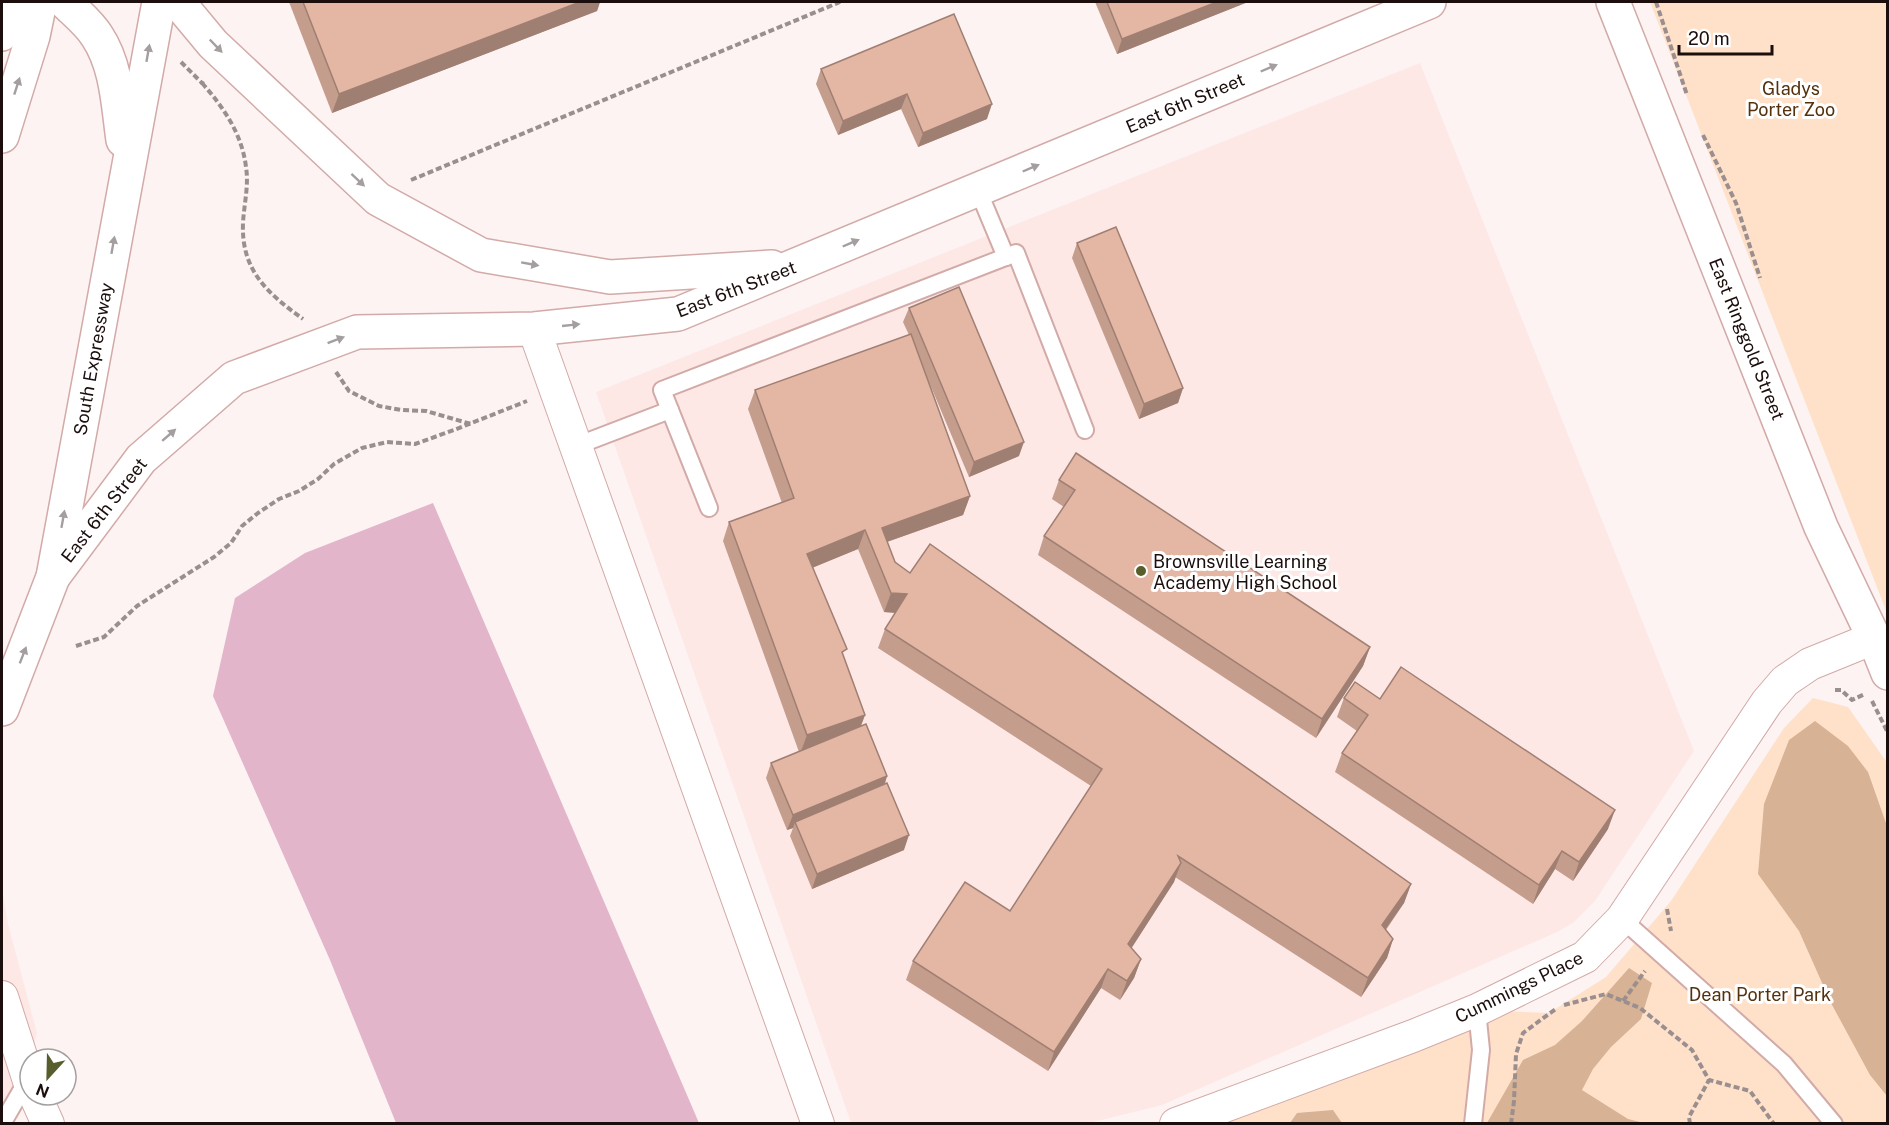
<svg xmlns="http://www.w3.org/2000/svg" width="1889" height="1125" viewBox="0 0 1889 1125" font-family="'Public Sans',sans-serif">
<rect width="100%" height="100%" fill="#fcf3f2"/>
<g fill="#fde8e6">
<path d="M1420,63L1694,751L1595,901L1573,923L1557,932L1162,1105L1089,1123H851L596,392Z"/>
<path d="M2,888L8,924L37,1033L14,1123H2Z"/>
</g>
<g fill="#ffe1ca">
<path d="M1650,2H1887V613Z"/>
<path d="M1813,698L1848,707L1888,764L1887,1123L1176,1124L1477,1010L1549,1013L1606,977L1671,901L1784,728Z"/>
</g>
<g fill="#d7b294">
<path d="M1815,721L1848,746L1868,772L1887,826V1096L1870,1075L1831,1003L1799,931L1758,874L1764,804L1789,740Z"/>
<path d="M1629,968L1652,983L1641,1019L1611,1047L1593,1069L1582,1090L1628,1119L1644,1123H1487L1523,1060L1555,1045L1582,1021Z"/>
<path d="M1333,1110L1342,1123H1290L1297,1113Z"/>
</g>
<path fill="#e2b5cb" d="M433,503L699,1123H396L330,960L213,696L235,598L305,553Z"/>
<g fill="none" stroke-linecap="round" stroke-linejoin="round">
<defs>
<g id="lane">
<path d="M978,190L1006,257"/>
<path d="M576,446L670,410"/>
<path d="M709,508L662,390L1016,253L1085,430"/>
<path d="M1622,919L1784,1064L1834,1124"/>
<path d="M2,1124L28,1079"/>
<path d="M1473,1124L1481,1050L1477,1010"/>
</g>
<g id="street">
<path d="M534,329L818,1124"/>
<path d="M2,997L30,1084"/>
<path d="M35,1095L48,1124"/>
<path d="M1176,1124L1413,1036L1477,1010L1585,957L1622,919L1767,702L1785,681L1810,664L1874,638"/>
</g>
<g id="secondary">
<path d="M65,2C75,12 89,23 97,36C117,66 118,105 123,140"/>
<path d="M178,2L213,44L378,199L481,255L610,277L772,267"/>
<path d="M1613,2L1821,527L1874,638L1888,673"/>
<path d="M53,577L141,459L234,378L357,332L534,329L678,314L1429,2"/>
<path d="M2,709L53,577L159,2"/>
</g>
<g id="highway">
<path d="M2,34L7,2"/>
<path d="M2,136L33,36L40,2"/>
</g>
</defs>
<use href="#lane" stroke="#d2aaa7" stroke-width="20"/>
<use href="#street" stroke="#d2aaa7" stroke-width="34"/>
<use href="#secondary" stroke="#d2aaa7" stroke-width="36"/>
<use href="#highway" stroke="#d2aaa7" stroke-width="36"/>
<g stroke="#9a8f8e" stroke-width="4" stroke-dasharray="6 3" stroke-linecap="butt">
<path d="M1656,2L1687,95"/>
<path d="M181,62L202,83L203,81"/>
<path d="M202,83C224,108 242,134 246,167C249,186 244,204 243,223C241,270 267,293 303,319"/>
<path d="M1703,135L1736,203L1760,278"/>
<path d="M411,180L840,2"/>
<path d="M336,372L349,391L379,406L401,410L426,411L471,424"/>
<path d="M76,646L104,637L137,606L214,557L231,543L242,526L258,513L279,499L299,491L318,479L334,464L362,448L387,442L415,444L454,430L527,401"/>
<path d="M1835,690H1841L1852,700L1865,694"/>
<path d="M1872,701L1888,733"/>
<path d="M1667,909L1671,931"/>
<path d="M1623,1001L1645,971"/>
<path d="M1564,1005L1606,994L1640,1008L1692,1050L1709,1080L1750,1091L1774,1124"/>
<path d="M1511,1124L1514,1101L1516,1054L1523,1033L1557,1008"/>
<path d="M1690,1124L1689,1117L1709,1080"/>
</g>
<use href="#lane" stroke="#fff" stroke-width="16"/>
<use href="#street" stroke="#fff" stroke-width="32"/>
<use href="#secondary" stroke="#fff" stroke-width="33"/>
<use href="#highway" stroke="#fff" stroke-width="33"/>
</g>
<g fill="#c49d8d">
<path d="M289,2H600L597,11L332,113Z"/>
<path d="M1095,2H1248L1117,54Z"/>
<path d="M821,69L987,119L918,147L901,109L838,135L816,84Z"/>
<path d="M1077,243L1183,388L1178,403L1139,419L1072,258Z"/>
<path d="M909,308L1019,456L969,477L929,382L970,496L963,515L887,542L895,562L910,573L1411,884L1404,903L1386,930L1393,939L1387,958L1361,997L1175,877L1174,882L1131,948L1141,959L1134,978L1120,1000L1101,988L1048,1071L906,980L913,961L1010,911L1091,786L878,648L885,629L895,613L884,612L858,549L813,567L844,657L865,715L860,727L887,776L885,784L904,850L812,889L790,836L793,828L787,830L766,778L771,763L799,752L723,541L729,522L782,503L748,409L755,390L909,335L903,322Z"/>
<path d="M1059,480L1370,647L1363,666L1316,738L1038,555L1044,536L1064,507L1052,499Z"/>
<path d="M1344,698L1380,699L1608,829L1573,881L1555,869L1533,904L1335,772L1342,753L1357,731L1337,717Z"/>
</g>
<g fill="#a07f73">
<path d="M580,2H600L597,11L332,113L339,94Z"/>
<path d="M1217,2H1248L1117,54L1122,39Z"/>
<path d="M907,94L901,109L838,135L843,121Z"/>
<path d="M992,104L987,119L918,147L923,133Z"/>
<path d="M1183,388L1178,403L1139,419L1144,404Z"/>
<path d="M1024,442L1019,456L969,477L974,462Z"/>
<path d="M970,496L963,515L875,546L882,528Z"/>
<path d="M865,530L858,549L800,573L807,554Z"/>
<path d="M891,593L907,594L900,613L884,612Z"/>
<path d="M1370,647L1363,666L1316,738L1322,719Z"/>
<path d="M865,715L858,734L800,754L807,735Z"/>
<path d="M887,776L882,791L795,822L793,828L787,830L793,815Z"/>
<path d="M1615,810L1608,829L1573,881L1579,862Z"/>
<path d="M909,835L904,850L812,889L817,874Z"/>
<path d="M1562,851L1555,869L1533,904L1539,885Z"/>
<path d="M1181,863L1174,882L1122,963L1128,944Z"/>
<path d="M1411,884L1404,903L1375,944L1382,925Z"/>
<path d="M1393,939L1387,958L1361,997L1368,978Z"/>
<path d="M1141,959L1134,978L1120,1000L1127,981Z"/>
<path d="M1108,969L1101,988L1048,1071L1054,1052Z"/>
</g>
<g fill="#e4b6a4" stroke="#a07f73" stroke-width="1.5">
<path d="M303,2H580L339,94Z"/>
<path d="M1107,2H1217L1122,39Z"/>
<path d="M954,14L992,104L923,133L907,94L843,121L821,69Z"/>
<path d="M1116,227L1183,388L1144,404L1077,243Z"/>
<path d="M959,287L1024,442L974,462L909,308Z"/>
<path d="M911,334L970,496L882,528L895,562L910,573L930,544L1411,884L1382,925L1393,939L1368,978L1178,856L1181,863L1128,944L1141,959L1127,981L1108,969L1054,1052L913,961L965,882L1010,911L1102,769L885,629L907,594L891,593L865,530L807,554L847,649L842,652L865,715L807,735L729,522L794,498L755,390Z"/>
<path d="M1076,453L1370,647L1322,719L1044,536L1075,490L1059,480Z"/>
<path d="M1401,667L1615,810L1579,862L1562,851L1539,885L1342,753L1368,715L1344,698L1355,682L1380,699Z"/>
<path d="M866,724L887,776L793,815L771,763Z"/>
<path d="M887,783L909,835L817,874L795,822Z"/>
</g>
<defs><path id="oneway-solid" d="M-6-.8H1V-3.2L6.5 0L1 3.2V.8H-6Z" transform="scale(1.5)"/></defs>
<g fill="#a49f9e">
<use href="#oneway-solid" transform="translate(216 46) rotate(46)"/>
<use href="#oneway-solid" transform="translate(148 53) rotate(-80)"/>
<use href="#oneway-solid" transform="translate(1269 68) rotate(-23)"/>
<use href="#oneway-solid" transform="translate(17 86) rotate(-72)"/>
<use href="#oneway-solid" transform="translate(1031 168) rotate(-23)"/>
<use href="#oneway-solid" transform="translate(358 180) rotate(43)"/>
<use href="#oneway-solid" transform="translate(851 243) rotate(-23)"/>
<use href="#oneway-solid" transform="translate(113 245) rotate(-80)"/>
<use href="#oneway-solid" transform="translate(530 264) rotate(10)"/>
<use href="#oneway-solid" transform="translate(571 325) rotate(-6)"/>
<use href="#oneway-solid" transform="translate(336 340) rotate(-21)"/>
<use href="#oneway-solid" transform="translate(169 435) rotate(-41)"/>
<use href="#oneway-solid" transform="translate(63 519) rotate(-80)"/>
<use href="#oneway-solid" transform="translate(23 655) rotate(-69)"/>
</g>
<circle fill="#575d2c" stroke="#fff" stroke-width="2" cx="1141" cy="571" r="6"/>
<g text-anchor="middle" dominant-baseline="central" stroke-width="6" stroke-linejoin="round" paint-order="stroke">
<g font-size="18" fill="#55310d" stroke="#fff">
<text x="1791" y="88">Gladys<tspan x="1791" dy="21">Porter Zoo</tspan></text>
<text x="1760" y="994">Dean Porter Park</text>
</g>
<g font-size="18" fill="#1b0e0d" stroke="#fff">
<text transform="translate(1185 103) rotate(-23)">East 6th Street</text>
<text transform="translate(736 289) rotate(-21)">East 6th Street</text>
<text transform="translate(1747 339) rotate(68)">East Ringgold Street</text>
<text transform="translate(93 359) rotate(-80)">South Expressway</text>
<text transform="translate(104 510) rotate(-52)">East 6th Street</text>
<text transform="translate(1519 987) rotate(-26)">Cummings Place</text>
</g>
<g font-size="18" fill="#1b0e0d" stroke="#fff" text-anchor="start">
<text x="1153" y="561">Brownsville Learning<tspan x="1153" dy="21">Academy High School</tspan></text>
</g>
</g>
<rect width="1889" height="1125" fill="none" stroke="#1b0e0d" stroke-width="6"/>
<g transform="translate(48 1077) rotate(202)"><circle r="28" fill="#ffffff" stroke="#a49f9e" stroke-width="1.5"/>
<path d="M0-4.5L10 22L0 15L-10 22Z" fill="#575d2c"/>
<text y="-9" font-size="16" font-weight="bold" text-anchor="middle" fill="#1b0e0d">N</text>
</g>
<path d="M1679 45v9h93v-9" fill="none" stroke="#1b0e0d" stroke-width="3"/>
<text x="1688" y="45" font-size="18" fill="#1b0e0d" stroke="#ffffff" stroke-width="4.5" paint-order="stroke">20 m</text>
</svg>
